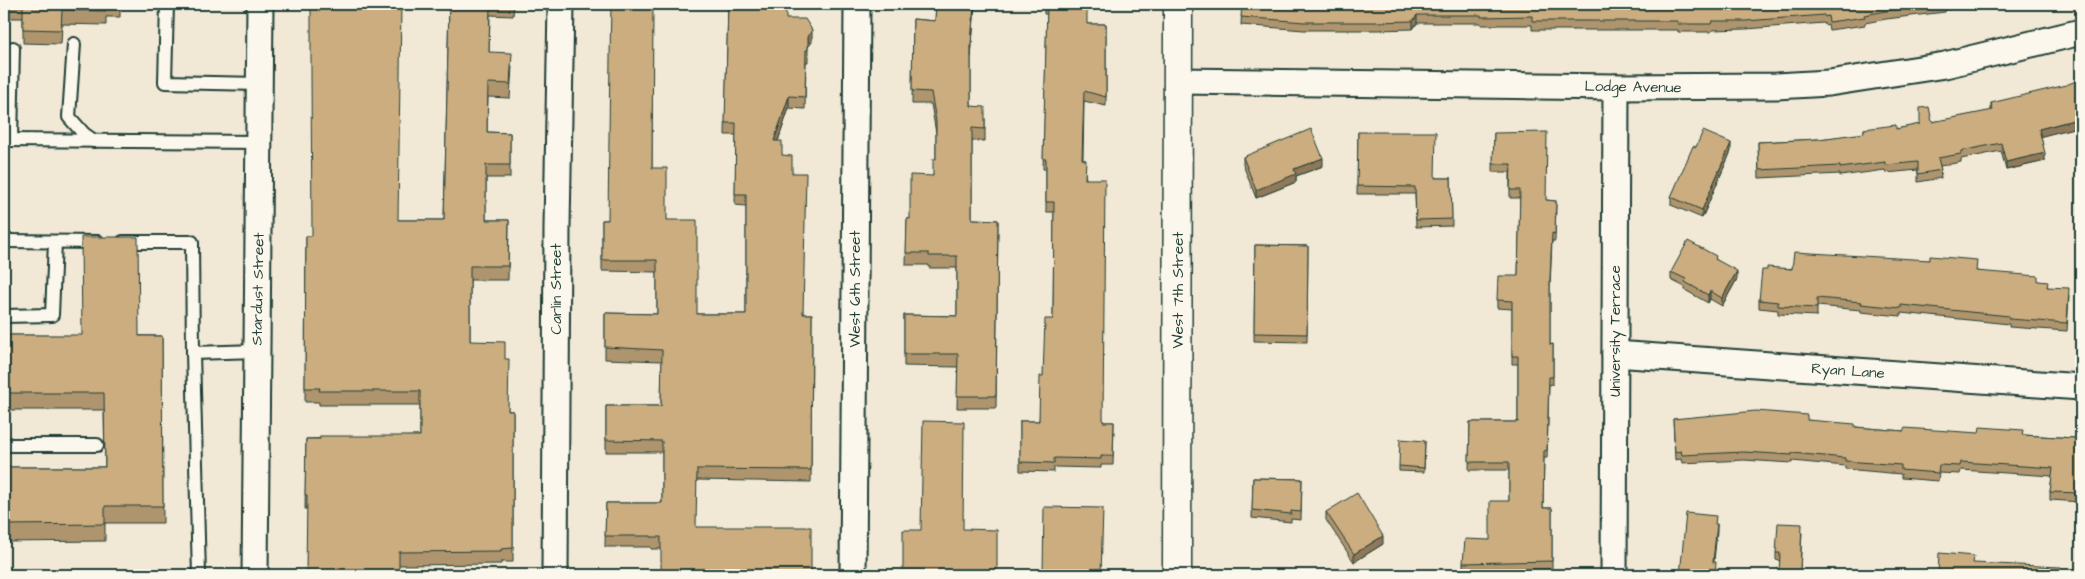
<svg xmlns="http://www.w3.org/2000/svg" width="2085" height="579" viewBox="0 0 2085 579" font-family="'Architects Daughter',sans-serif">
<rect width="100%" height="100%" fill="#f2e8d6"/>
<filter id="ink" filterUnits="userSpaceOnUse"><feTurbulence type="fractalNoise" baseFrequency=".02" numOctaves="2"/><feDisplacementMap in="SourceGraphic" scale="10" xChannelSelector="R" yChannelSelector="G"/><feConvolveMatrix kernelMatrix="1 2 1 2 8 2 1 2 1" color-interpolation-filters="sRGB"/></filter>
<g filter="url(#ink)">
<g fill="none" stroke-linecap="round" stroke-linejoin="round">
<defs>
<g id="service">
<path d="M167,4L165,82L260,84"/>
<path d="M74,44L69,117L84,134L94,141"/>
<path d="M4,140L259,142"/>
<path d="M11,140L13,48"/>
<path d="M4,241L98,242"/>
<path d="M123,242H192L193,353L257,351"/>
<path d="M4,316L52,315L55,242"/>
<path d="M193,353L199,575"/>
<path d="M4,445H97"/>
</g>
<g id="minor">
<path d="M1178,81L1616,87L1776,86L1829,83L1945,65L2081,32"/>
<path d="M1615,354L2081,387"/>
<path d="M255,575L260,4"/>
<path d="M555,575L557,227L561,4"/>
<path d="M853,575L857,4"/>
<path d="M1614,575L1616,87"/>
</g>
<path id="secondary" d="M1177,575L1178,4"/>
</defs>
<use href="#service" stroke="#1f3d34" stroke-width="16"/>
<use href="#minor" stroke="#1f3d34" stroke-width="29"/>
<use href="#secondary" stroke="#1f3d34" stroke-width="31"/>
<use href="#service" stroke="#fbf7ec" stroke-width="12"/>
<use href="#minor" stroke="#fbf7ec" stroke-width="25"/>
<use href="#secondary" stroke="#fbf7ec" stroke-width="28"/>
</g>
<g fill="#af956e" stroke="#1f3d34">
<path d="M4,4H120V17H106V25L62,24L61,44L23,43V18H4Z"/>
<path d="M449,4H514L513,16L490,15L489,52L512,66L510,98L488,97L487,132L510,133V178H486V220H509L508,280H470V341L505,359L508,411H513V562H501V564L399,565L307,509H305L306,439L420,436V405H319V402H305L306,236H312L398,220H444Z"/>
<path d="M728,4L786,19L812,42L808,47V62H806L805,109L789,108L778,141L782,155L792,173L803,314H812L811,482L697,480L661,549H651V547H605L606,503H662V452H606V406H661L662,361L605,359V313L657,314V272L602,271V220H608L652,46V168L667,220L697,314H746V206L735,205L736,135H725Z"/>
<path d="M936,4H975L971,57V106L985,119V141H972V219L998,220L996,408H957L958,367L904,366V315L957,316V268H929V265H906L907,219H910L933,176L936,159V133L931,104H912L913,19L935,21Z"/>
<path d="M1044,4L1087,24H1106V106L1084,101L1083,159L1086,179L1103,422H1114L1113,465H1101V468L1054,467V472L1020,471V421H1039L1043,376L1053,319L1054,212H1046V169H1043L1047,14H1044Z"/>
<path d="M1242,4H1970L1945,10V12L1886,19L1865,23V25L1829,30L1828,24L1825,25L1824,23L1746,29L1712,30L1711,32H1678V30H1532V25H1481V23H1417L1413,29L1377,30H1304L1241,25Z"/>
<path d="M1991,103L2081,126L2041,136L2045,161L2006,170L2001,151L1961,159V162L1940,166L1941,178L1918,182V170L1886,173L1885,170L1840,176V174L1759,178L1758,142L1819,139L1864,134V129H1896L1991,111Z"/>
<path d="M1358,132L1436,178H1451L1452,226L1416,227L1415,194H1357Z"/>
<path d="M1494,133L1546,200L1556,201L1555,241H1552L1550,287V345L1553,344V384L1549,385L1547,458H1544L1543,508H1552V569L1463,571V563L1490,540L1509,501V470H1469L1470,422H1518V364H1512V309L1497,308V300L1518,276L1520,198H1510V172H1493Z"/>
<path d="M1696,147L1731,151L1702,218L1671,205V197Z"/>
<path d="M1243,157L1323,166L1296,176V182L1256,198L1243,165Z"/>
<path d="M1255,245L1308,246L1307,342L1254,341Z"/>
<path d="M1716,259L1737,279L1722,306L1710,299L1708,303L1685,290V287L1671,280V272Z"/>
<path d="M1930,260L1977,271L2038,281L2048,287L2069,296L2067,331L2009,327V324L1901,313V316L1861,312V310L1817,306V316L1778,314V310L1759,308V300L1767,270Z"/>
<path d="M4,335L162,336L163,523H105V541L4,542V467H105L104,410H4Z"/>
<path d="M1673,419L1807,420L1855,427L1904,431L2023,435L2075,438L2081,436V502L2050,500V492L2052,476L1961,470L1960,474L1939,473L1938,481L1901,478V474L1845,469V466L1792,461V463L1744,460L1682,463L1681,459L1675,460Z"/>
<path d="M1425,441L1424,472L1399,471V466Z"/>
<path d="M1253,478L1302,479L1301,520L1291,519V522L1252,518Z"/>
<path d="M1326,512L1383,544L1354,562L1326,520Z"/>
<path d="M1802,532L1800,571L1780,561L1776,560V553Z"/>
</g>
<g fill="#8f795a" stroke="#1f3d34">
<path d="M974,4H975L971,57V45Z"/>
<path d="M1945,4H1970L1945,10Z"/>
<path d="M1417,15V23L1413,29V21Z"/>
<path d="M812,30V42L808,47V36Z"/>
<path d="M789,96V108L774,153V141Z"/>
<path d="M2081,118V126L2039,137V129Z"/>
<path d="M1731,143V151L1702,218V210Z"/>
<path d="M2045,153V161L2006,170V162Z"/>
<path d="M1323,158V166L1296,176V182L1256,198V190L1294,169Z"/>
<path d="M1737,271V279L1722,306V298Z"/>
<path d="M1710,291V299L1708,303V295Z"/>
<path d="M1717,524V532L1713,570V562Z"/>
<path d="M1383,536V544L1354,562V554Z"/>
</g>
<g fill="#ccad80" stroke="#1f3d34">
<path d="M4,4H106V11L62,10L61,30L23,29V4Z"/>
<path d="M311,4H401L398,220H444L449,4H490L489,52L512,53L510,84L488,83L487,132L510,133V165H486V220H509L508,266H470V341L505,342V359H509L508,411H513V548L501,549V551L399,552V575H306L307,495H305L306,439H320V436H420V391H319L320,388H305L306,236H312L311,72Z"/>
<path d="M611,4H653L652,168H667V220H697V314H746V194H735L736,123H725L728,4H786V19H805L812,30L808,36V50H806L805,97L789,96L774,141H782V155L792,156V173H806L803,314H812L811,470L697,469L696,527H811V575H661V537H651V536H605L606,503H662V441L606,440V406H661L662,350L605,347V313L657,314V260H602V220H608L610,57Z"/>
<path d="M936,4H974L971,45V106L985,107V129L972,128V219L998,220L996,396H957L958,354H904V315L957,316V256H929V253H906L907,219H910V175L933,176V159H936V121L931,92L912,91L913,19L935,21Z"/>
<path d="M1044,4H1087V24H1106V97L1084,91L1082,159L1086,160L1085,179H1105L1103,422H1114L1113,456H1101V459L1054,458V463L1020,462V421H1039L1040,376H1043L1045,319H1053L1054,202H1046V159H1043L1047,5Z"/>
<path d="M1242,4H1944L1886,11L1864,15L1865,17L1829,22L1828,16L1825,17L1824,15L1746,21H1712L1711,24H1678V21H1532V16L1481,17V15H1417L1413,21L1377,22H1304L1241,17Z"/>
<path d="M2081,79V118L2039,129L2045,153L2006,162L2001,143L1961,151V154L1938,158L1941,170L1918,174V162L1886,165L1885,162L1840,168V166L1759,170L1758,142L1819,139L1864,133V129L1896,125V129L1920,124V108L1929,107L1932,122L1993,110L1991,103L2066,85Z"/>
<path d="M1311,129L1323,158L1294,169L1296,174L1256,190L1243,157Z"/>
<path d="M1703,131L1731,143L1702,210L1671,197L1693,146L1696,147Z"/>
<path d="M1358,132H1436L1435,178H1451L1452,219L1416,220L1415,187L1357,186Z"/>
<path d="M1547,132L1546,200L1556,201L1555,234L1552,233L1550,279V345L1553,344V377H1549L1547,450L1544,451L1543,508H1552V561L1463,563L1465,539L1490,540V501H1509V462H1469L1470,422H1518V356H1512V301L1497,300L1498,276H1518L1520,190H1510L1511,164H1493L1494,133Z"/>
<path d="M81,237H138L139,336H162L163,506H105V524L4,525V467H105L104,393H4V335H82Z"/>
<path d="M1688,241L1716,256L1715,259L1737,271L1722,298L1710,291L1708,295L1685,282L1686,279L1671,272Z"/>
<path d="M1255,245L1308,246L1307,334L1254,333Z"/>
<path d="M1794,252L1930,260V256L1977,260L1976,271L2038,276V281L2048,282L2047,287L2069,288L2067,323L2009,319V316L1901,305V308L1861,304L1862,302L1817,298V308L1778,306V302L1759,300L1762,270H1767V267L1792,269Z"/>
<path d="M1756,411L1807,415V420L1855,424V427L1904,431V428L1979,433L1980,427L2023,430L2022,435L2075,438V436H2081V493L2050,492L2053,468L1961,462L1960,466L1939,465L1938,473L1901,470V465L1845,461V458L1792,453V455L1744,452L1682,455L1681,451L1675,452L1673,419Z"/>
<path d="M923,421L964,422L963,529L997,530V575H903V530H921Z"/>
<path d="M1400,439L1425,441L1424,468L1399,466Z"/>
<path d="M1253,478L1302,479L1301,512L1291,511V514L1252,510Z"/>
<path d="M1357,493L1383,536L1354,554L1326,512Z"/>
<path d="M1044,507L1103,508L1101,575H1043Z"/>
<path d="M1686,513L1716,516L1715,524H1717L1713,562H1716L1715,575H1680Z"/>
<path d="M1778,523L1802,524L1800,571H1805V575H1779L1780,553H1776Z"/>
<path d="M1939,553L1974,556L1973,563L2061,567L2060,575H1938Z"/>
<path d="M1388,573V575H1352V574Z"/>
</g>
</g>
<g text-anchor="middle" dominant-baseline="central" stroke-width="5" stroke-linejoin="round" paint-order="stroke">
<g font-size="15" fill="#1f3d34" stroke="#fbf7ec">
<text transform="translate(1633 87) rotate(1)">Lodge Avenue</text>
<text transform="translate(258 289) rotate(-89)">Stardust Street</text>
<text transform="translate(556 289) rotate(-90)">Carlin Street</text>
<text transform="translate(855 289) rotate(-90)">West 6th Street</text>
<text transform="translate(1178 290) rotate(-90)">West 7th Street</text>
<text transform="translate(1615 331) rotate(-90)">University Terrace</text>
<text transform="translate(1848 371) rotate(4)">Ryan Lane</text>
</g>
</g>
<rect width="2085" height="579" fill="none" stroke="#fbf7ec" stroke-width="20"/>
<rect x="10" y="10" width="2065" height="559" fill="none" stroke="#1f3d34" stroke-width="2" filter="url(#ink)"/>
</svg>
